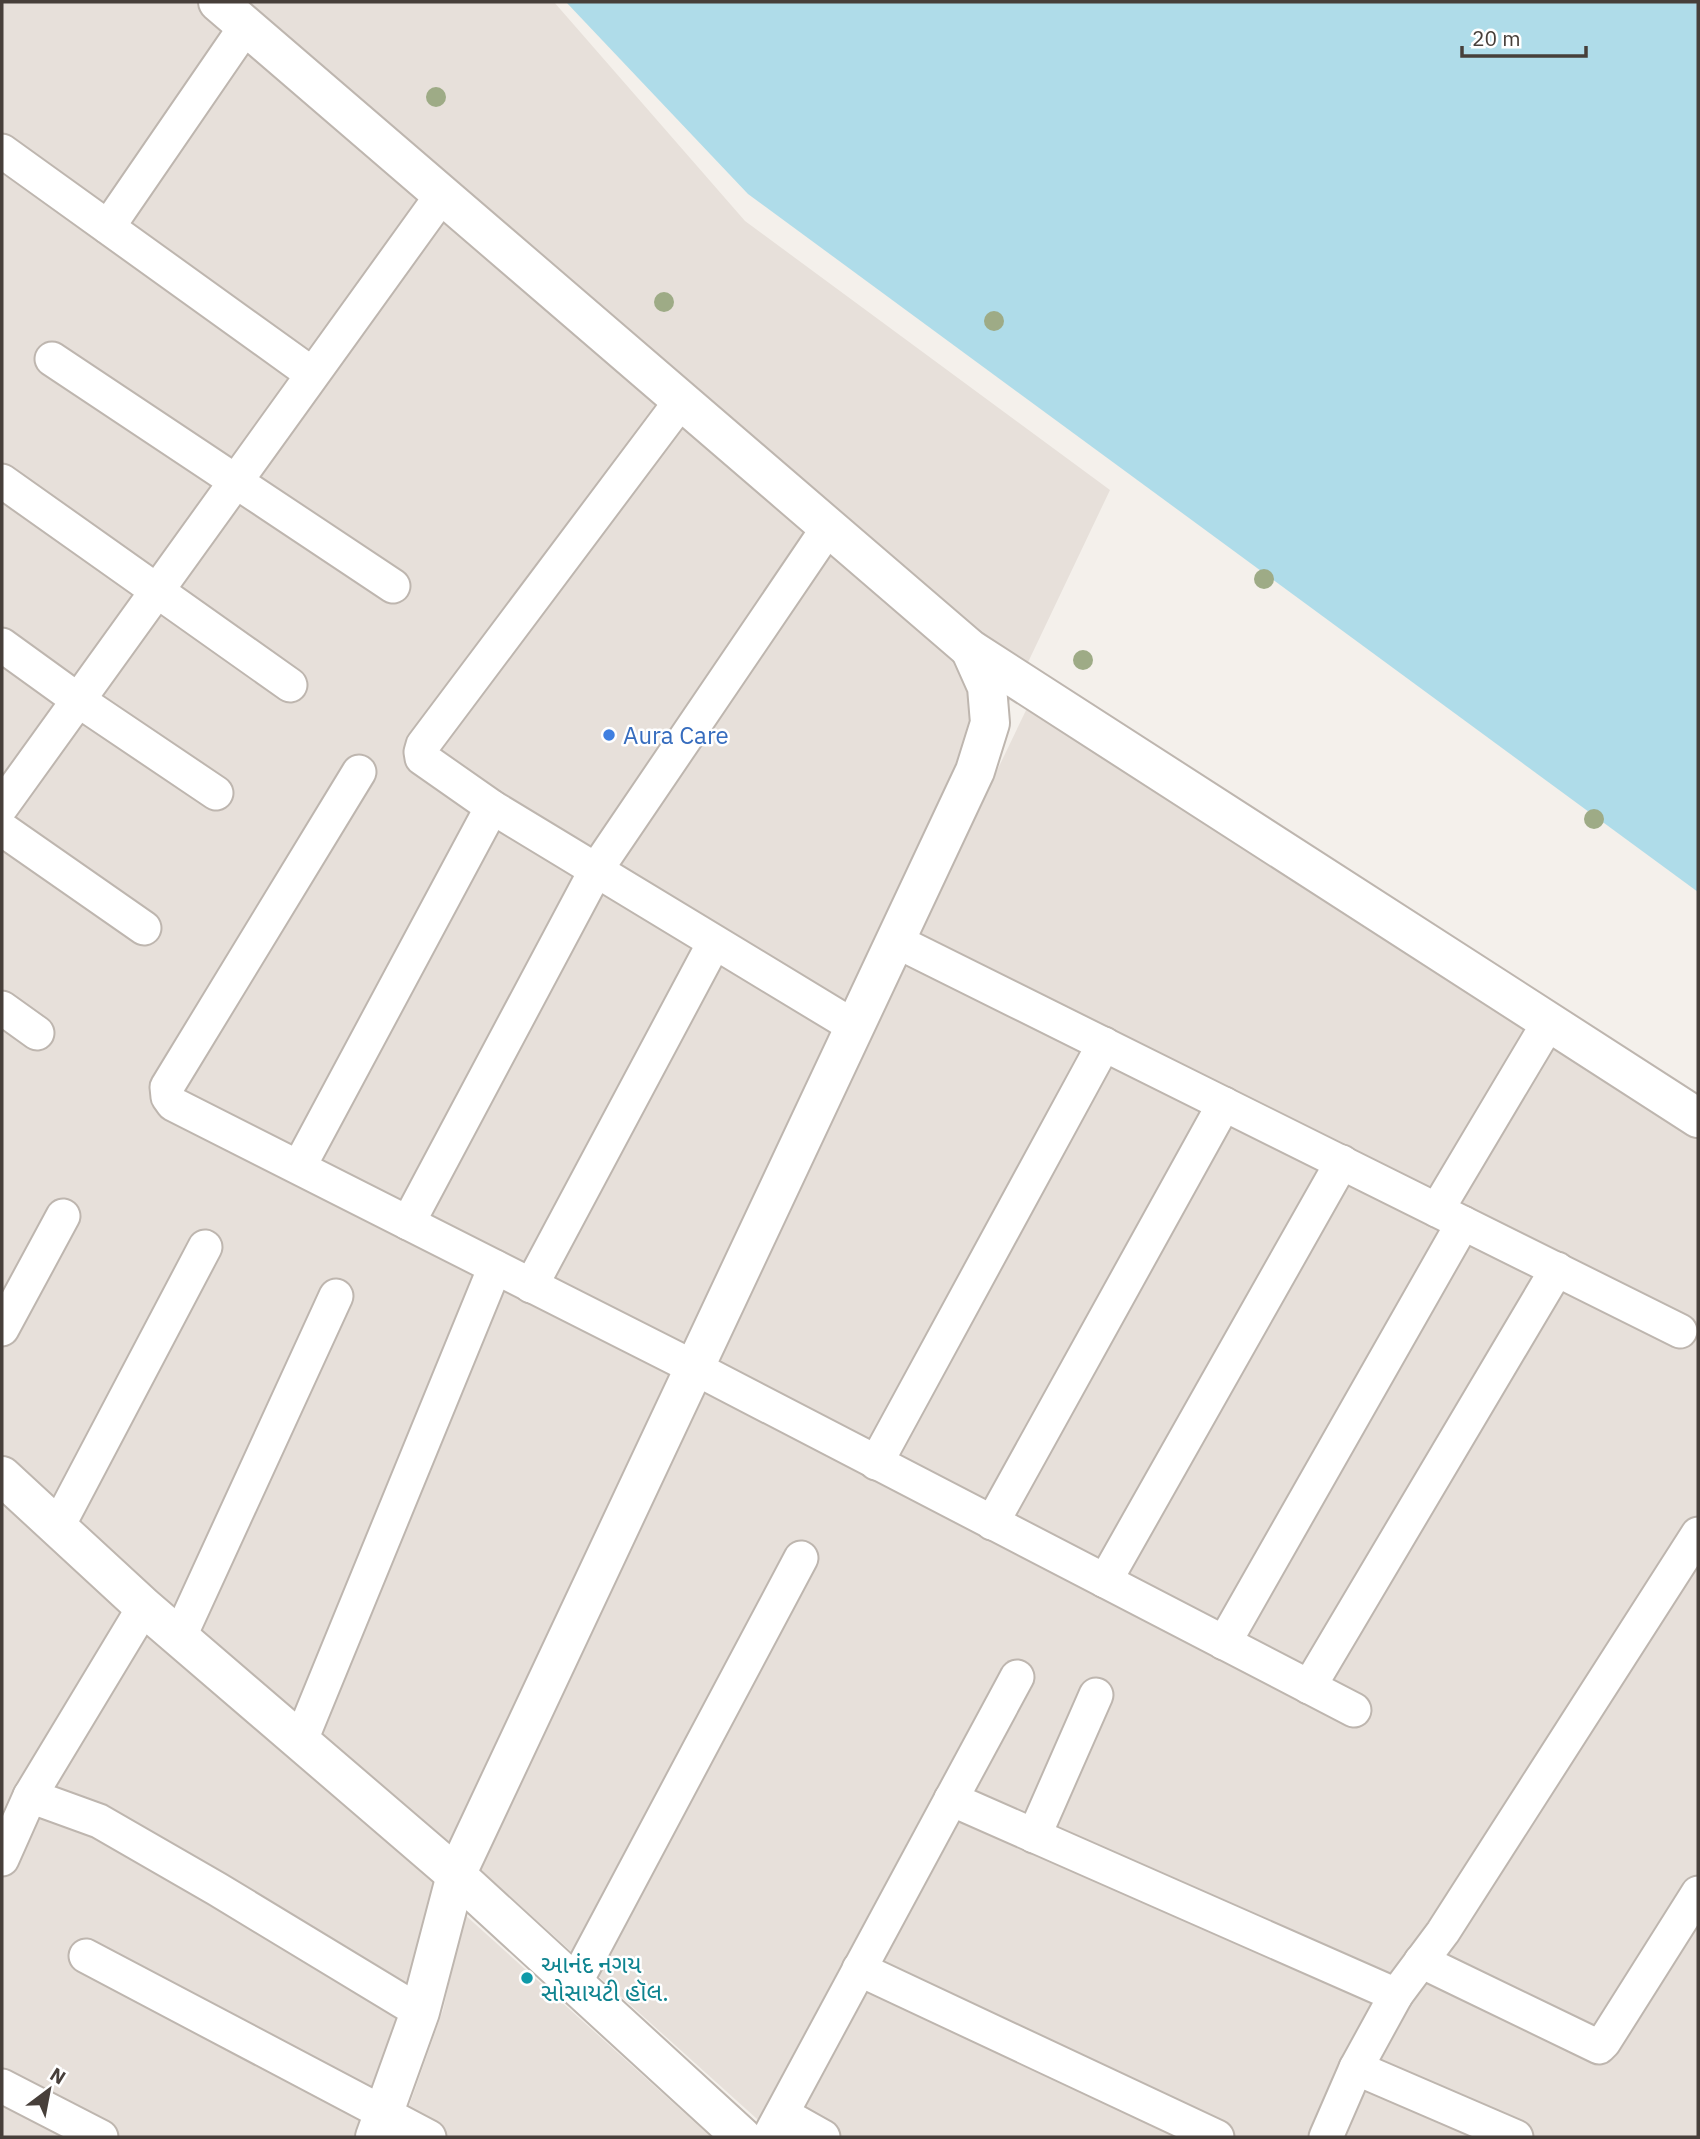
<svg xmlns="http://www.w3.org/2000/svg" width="1700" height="2139" viewBox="0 0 1700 2139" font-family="'IBM Plex Sans','Noto Sans Gujarati',sans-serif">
<rect width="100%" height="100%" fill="#f4f0eb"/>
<g fill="#e7e0da">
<path d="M2,2H554L745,221L1110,490L455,1866L2,1468Z"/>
<path d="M1030,702L1698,1136V2137H777L472,1862Z"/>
<path d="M2,1491L448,1880L364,2137H2Z"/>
<path d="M464,1914L711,2137H398L443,2010Z"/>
</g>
<path fill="#afdce9" d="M566,2H1698V892L748,194Z"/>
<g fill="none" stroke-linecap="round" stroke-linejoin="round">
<defs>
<g id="minor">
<path d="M2,151L312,374"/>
<path d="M108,227L246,26"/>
<path d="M52,359L393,586"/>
<path d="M681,401L423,745L421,752L422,758L492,807L855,1027"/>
<path d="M2,481L290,685"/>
<path d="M2,645L78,700L216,793"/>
<path d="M359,772L167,1087L168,1097L173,1104L695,1368L1354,1710"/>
<path d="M2,806L442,195"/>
<path d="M2,829L144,928"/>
<path d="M896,941L1680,1331"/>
<path d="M2,1008L37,1033"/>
<path d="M299,1167L492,807"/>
<path d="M1437,1210L1549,1022"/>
<path d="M408,1223L596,870L828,528"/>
<path d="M531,1286L714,943"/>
<path d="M2,1329L63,1216"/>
<path d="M876,1463L1104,1044"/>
<path d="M992,1523L1224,1104"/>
<path d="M58,1526L205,1247"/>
<path d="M1105,1581L1342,1162"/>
<path d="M179,1638L336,1296"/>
<path d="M1224,1643L1463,1223"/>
<path d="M1309,1687L1557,1269"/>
<path d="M301,1740L495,1267"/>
<path d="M30,1796L99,1821L217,1889L420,2012"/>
<path d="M951,1799L1396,1995"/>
<path d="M1034,1836L1096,1695"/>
<path d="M2,1859L30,1796L144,1607"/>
<path d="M86,1956L429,2137"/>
<path d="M1421,1961L1599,2047L1604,2042L1698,1893"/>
<path d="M859,1969L1217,2137"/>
<path d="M575,1983L801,1558"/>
<path d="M1356,2068L1516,2137"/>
<path d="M2,2086L101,2137"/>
<path d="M782,2114L823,2137"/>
<path d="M769,2137L1017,1677"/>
<path d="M1326,2137L1356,2068L1396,1995L1443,1932L1698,1534"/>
</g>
<g id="tertiary">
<path d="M218,2L970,649L1698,1118"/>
<path d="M2,1476L144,1607L456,1875L742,2137"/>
<path d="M375,2137L420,2012L456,1875L975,771L990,723L987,687L970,649"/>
</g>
</defs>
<use href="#minor" stroke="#beb6af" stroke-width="37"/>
<use href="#tertiary" stroke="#beb6af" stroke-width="42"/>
<use href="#minor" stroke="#fff" stroke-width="33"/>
<use href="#tertiary" stroke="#fff" stroke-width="38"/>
</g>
<g fill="#9eab86">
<circle cx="436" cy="97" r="10"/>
<circle cx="664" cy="302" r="10"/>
<circle cx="994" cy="321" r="10"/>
<circle cx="1264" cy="579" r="10"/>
<circle cx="1083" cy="660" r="10"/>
<circle cx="1594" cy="819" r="10"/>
</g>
<circle fill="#3f7fe0" stroke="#fff" stroke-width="2.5" cx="609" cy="735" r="7"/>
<circle fill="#0f9aa8" stroke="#fff" stroke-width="2.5" cx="527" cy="1978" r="7"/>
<g text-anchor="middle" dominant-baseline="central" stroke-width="5" stroke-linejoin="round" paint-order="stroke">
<g font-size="24" fill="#366cbe" stroke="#fff" text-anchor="start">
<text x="623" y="735">Aura Care</text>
</g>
<g font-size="24" fill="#0d838f" stroke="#fff" text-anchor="start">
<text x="541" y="1964">આનંદ નગય<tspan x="541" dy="28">સોસાયટી હૉલ.</tspan></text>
</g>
</g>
<rect width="1700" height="2139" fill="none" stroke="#473f3a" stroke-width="7"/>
<g transform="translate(49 2090) rotate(32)" stroke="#ffffff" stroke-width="5" paint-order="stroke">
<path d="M0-5L12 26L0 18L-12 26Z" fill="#473f3a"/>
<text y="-10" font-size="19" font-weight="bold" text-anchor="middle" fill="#473f3a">N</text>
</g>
<path d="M1462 46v10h124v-10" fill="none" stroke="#473f3a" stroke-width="3.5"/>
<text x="1472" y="46" font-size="21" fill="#473f3a" stroke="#ffffff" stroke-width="5" paint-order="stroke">20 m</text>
</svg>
